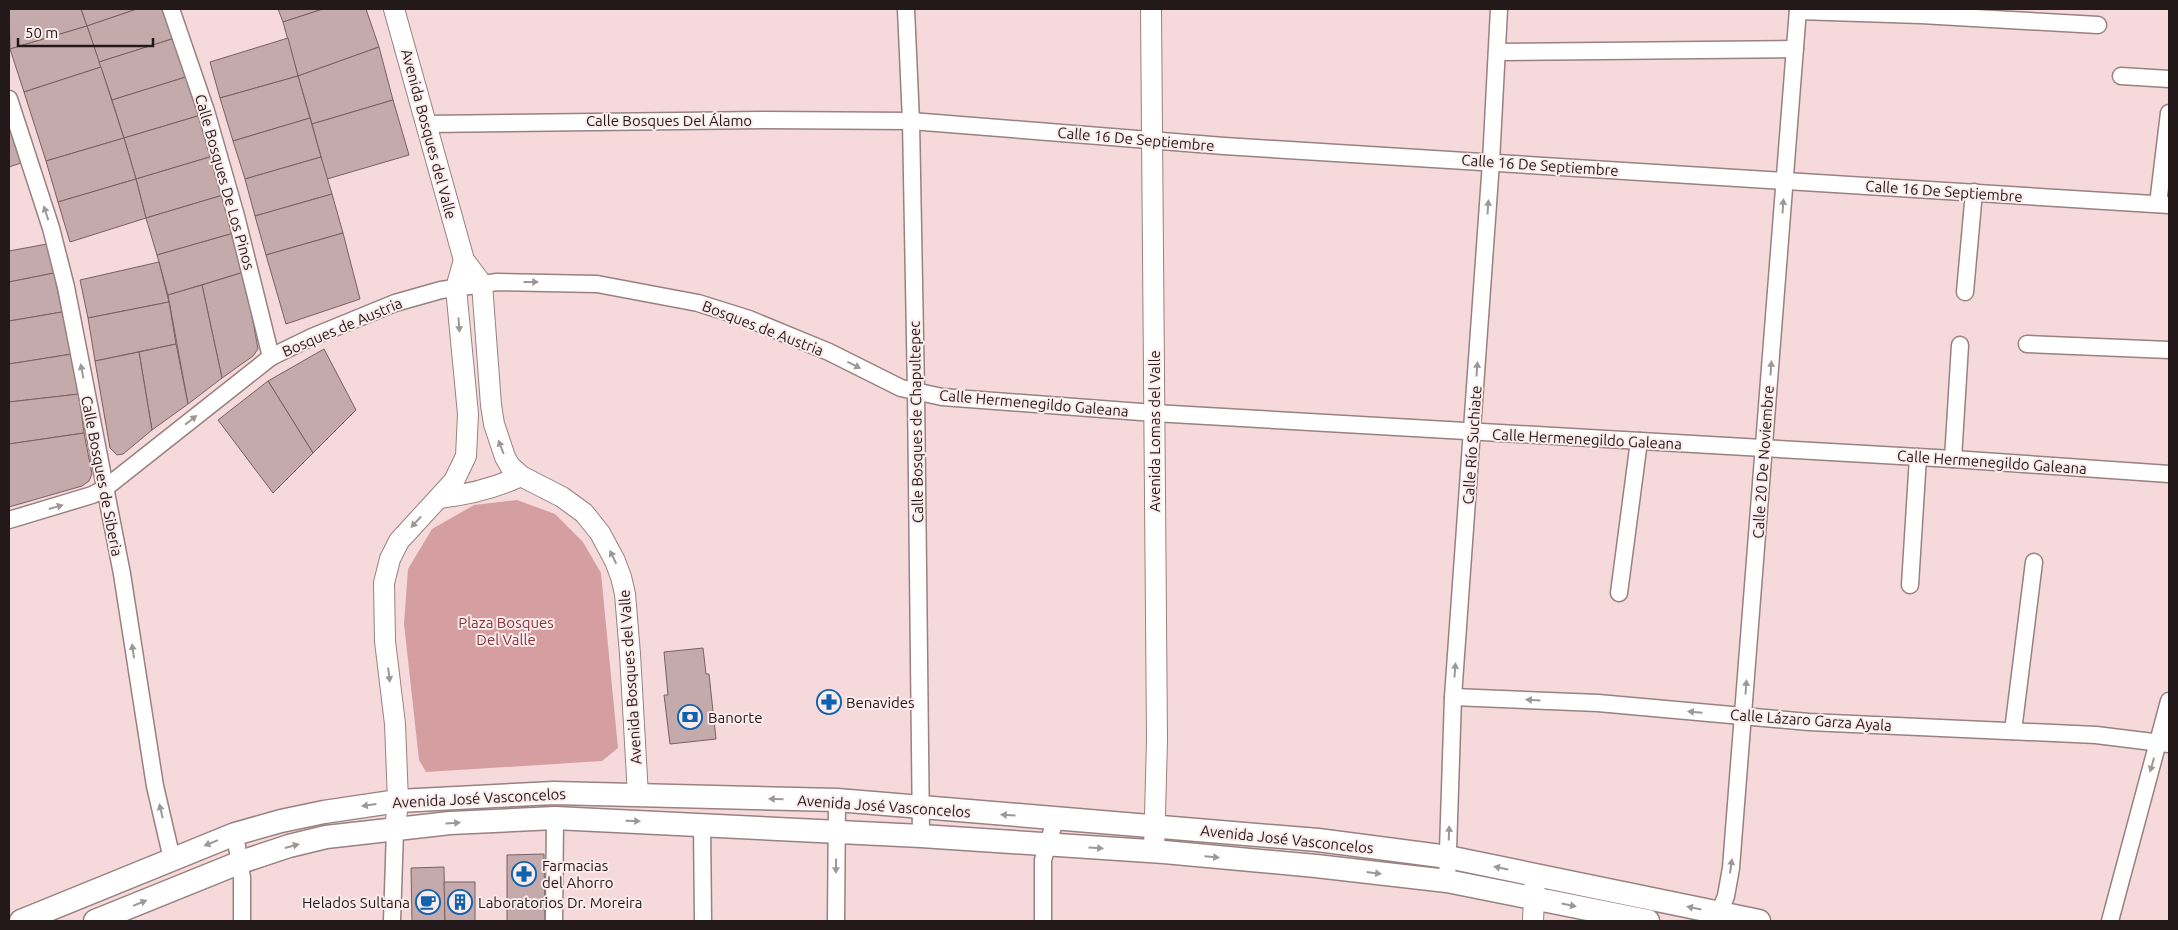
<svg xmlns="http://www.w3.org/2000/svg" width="2178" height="930" viewBox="0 0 2178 930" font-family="Ubuntu,sans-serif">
<rect width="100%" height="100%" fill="#f6dadb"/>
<path fill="#d59fa2" d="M517,500L555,514L583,542L601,573L618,748L602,761L426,772L419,760L404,624L408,569L432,529L474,505Z"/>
<g fill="#c4aaab" stroke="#786061">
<path d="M9,9H81L87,26L10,49Z"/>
<path d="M81,9H137L87,26Z"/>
<path d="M137,9H164L175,38L99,62L87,26Z"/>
<path d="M278,9H323L283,22Z"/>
<path d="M323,9H366L379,47L298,76L283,22Z"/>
<path d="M87,26L101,67L24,92L10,49Z"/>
<path d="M175,38L189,76L112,100L99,62Z"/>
<path d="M288,38L298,76L220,98L210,62Z"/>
<path d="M379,47L393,100L312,124L298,76Z"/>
<path d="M101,67L124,138L46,161L24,92Z"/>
<path d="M189,76L201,115L124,138L112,100Z"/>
<path d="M298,76L310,118L233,141L220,98Z"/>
<path d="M393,100L409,155L327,179L312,124Z"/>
<path d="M201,115L213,156L136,179L124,138Z"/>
<path d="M310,118L321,157L245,179L233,141Z"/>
<path d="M9,126L21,163L9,167Z"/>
<path d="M124,138L136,179L58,202L46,161Z"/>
<path d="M213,156L223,195L146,218L136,179Z"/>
<path d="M321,157L332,194L255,216L245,179Z"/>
<path d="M136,179L146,218L70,242L58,202Z"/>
<path d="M332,194L343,233L266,255L255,216Z"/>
<path d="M223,195L234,233L157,255L146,218Z"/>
<path d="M234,233L244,272L168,295L157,255Z"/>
<path d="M343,233L360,299L286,324L266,255Z"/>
<path d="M47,244L54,273L9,282V251Z"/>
<path d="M159,262L169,302L88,318L80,280Z"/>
<path d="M244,272L258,349L253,356L222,378L202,285Z"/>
<path d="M54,273L62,312L9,321V282Z"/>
<path d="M202,285L222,378L188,404L168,295Z"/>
<path d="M169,302L176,344L95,361L88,318Z"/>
<path d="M62,312L72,354L9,364V321Z"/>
<path d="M176,344L188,404L152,430L139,352Z"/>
<path d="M324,349L356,410L313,453L268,381Z"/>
<path d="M139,352L152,430L123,454L117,455L110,448L95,361Z"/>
<path d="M72,354L79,394L9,402V364Z"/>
<path d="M268,381L313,453L273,493L218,420Z"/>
<path d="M79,394L84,433L9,444V402Z"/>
<path d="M84,433L92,474L89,481L82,486L9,507V444Z"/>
<path d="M703,648L706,674H709L716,739L670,744L664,695H668L664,652Z"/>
<path d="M544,854L545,921H507V855Z"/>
<path d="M444,867L445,921H412L411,868Z"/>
<path d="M444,882H475V921H445Z"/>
</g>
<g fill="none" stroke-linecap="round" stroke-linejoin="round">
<defs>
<g id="minor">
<path d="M171,9L206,111L236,216L271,357"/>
<path d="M906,9L911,121L916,392L921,836"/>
<path d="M1798,11L1921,15L2098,25"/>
<path d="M1497,52L1795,49"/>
<path d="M2121,76L2169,79"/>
<path d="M9,99L51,228L66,287L122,574L155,786L172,859"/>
<path d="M427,124L765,120L911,121L1224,146L2169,205"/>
<path d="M2158,204L2169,113"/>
<path d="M1965,292L1974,192"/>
<path d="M2027,344L2169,350"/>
<path d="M1953,459L1960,345"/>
<path d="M9,520L92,495L104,489L271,357L312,337L395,303L441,290L497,282L597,284L698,303L749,319L829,352L901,388L942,397L1154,413L1953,459L2169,474"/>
<path d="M1910,585L1918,457"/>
<path d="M1619,593L1639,441"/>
<path d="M1453,697L1598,703L1809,722L2096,735L2169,744"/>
<path d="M2013,731L2034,562"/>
<path d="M702,824L703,921"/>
<path d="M235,834L242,878V921"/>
<path d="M1447,881L1453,697L1491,162L1499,9"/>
<path d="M392,921L395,830"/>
<path d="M554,921L555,818"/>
<path d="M836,921L837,800"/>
<path d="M1043,921V860L1056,817"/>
<path d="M1716,921L1726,896L1731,868L1798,9"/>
<path d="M2110,921L2169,701"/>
</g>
<g id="tertiary">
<path d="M394,9L464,260L482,284L491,405L494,424L505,457L510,466L521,476L562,497L584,513L600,533L615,561L621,577L625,594L630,654L638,796"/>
<path d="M1151,9L1157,740L1154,852"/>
<path d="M439,498C467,495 495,488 521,476"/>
<path d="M395,830L398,801L395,724L385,641L384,583L390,559L399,541L454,481L466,456L468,414L456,288L464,260"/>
<path d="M1533,921L1535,876"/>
</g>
<g id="secondary">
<path d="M21,921L235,834L281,821L324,812L398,801L554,793L837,800L1318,840L1448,857L1759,921"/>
<path d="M95,921L241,862L289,846L326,837L450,823L555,818L921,836L1164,852L1316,866L1447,881L1648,921"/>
</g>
</defs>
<use href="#minor" stroke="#998081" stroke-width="19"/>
<use href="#tertiary" stroke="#998081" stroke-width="22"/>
<use href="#secondary" stroke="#998081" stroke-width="25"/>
<use href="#minor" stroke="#fff" stroke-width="16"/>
<use href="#tertiary" stroke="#fff" stroke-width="20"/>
<use href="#secondary" stroke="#fff" stroke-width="22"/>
</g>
<defs><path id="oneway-solid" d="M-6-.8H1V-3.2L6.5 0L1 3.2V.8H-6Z" transform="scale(1.25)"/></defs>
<g fill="#9c9898">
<use href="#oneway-solid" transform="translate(1783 206) rotate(-86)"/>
<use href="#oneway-solid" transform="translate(1488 207) rotate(-86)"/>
<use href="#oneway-solid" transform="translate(46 213) rotate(-108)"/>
<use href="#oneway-solid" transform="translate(531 282)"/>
<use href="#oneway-solid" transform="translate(459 325) rotate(86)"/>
<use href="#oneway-solid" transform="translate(854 365) rotate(27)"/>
<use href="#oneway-solid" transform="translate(1771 368) rotate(-86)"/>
<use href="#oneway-solid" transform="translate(1477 369) rotate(-86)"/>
<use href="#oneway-solid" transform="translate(82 371) rotate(-101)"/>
<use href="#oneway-solid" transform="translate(191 420) rotate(-38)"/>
<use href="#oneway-solid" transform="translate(501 447) rotate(-111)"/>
<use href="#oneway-solid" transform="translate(56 507) rotate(-16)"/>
<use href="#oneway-solid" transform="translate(416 522) rotate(133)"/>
<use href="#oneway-solid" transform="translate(613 557) rotate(-116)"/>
<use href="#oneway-solid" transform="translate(133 651) rotate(-98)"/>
<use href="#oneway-solid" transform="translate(1455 670) rotate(-86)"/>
<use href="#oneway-solid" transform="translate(389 675) rotate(83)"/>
<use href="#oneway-solid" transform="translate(1746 687) rotate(-86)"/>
<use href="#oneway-solid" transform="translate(1533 700) rotate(-177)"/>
<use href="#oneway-solid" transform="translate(1695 712) rotate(-175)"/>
<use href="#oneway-solid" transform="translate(2152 765) rotate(106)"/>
<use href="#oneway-solid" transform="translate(776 799) rotate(-179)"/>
<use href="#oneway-solid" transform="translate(369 805) rotate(172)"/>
<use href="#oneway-solid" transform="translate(161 811) rotate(-103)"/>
<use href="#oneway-solid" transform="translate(1008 815) rotate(-176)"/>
<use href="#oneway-solid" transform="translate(633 821) rotate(2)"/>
<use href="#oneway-solid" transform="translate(453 823) rotate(-4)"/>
<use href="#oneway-solid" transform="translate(1449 833) rotate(-88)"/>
<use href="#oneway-solid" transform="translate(211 843) rotate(158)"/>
<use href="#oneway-solid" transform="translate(292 846) rotate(-15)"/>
<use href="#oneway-solid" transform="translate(1096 848) rotate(4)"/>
<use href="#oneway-solid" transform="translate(1212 857) rotate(5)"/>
<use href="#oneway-solid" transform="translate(836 866) rotate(91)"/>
<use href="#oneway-solid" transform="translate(1731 866) rotate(-82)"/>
<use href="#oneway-solid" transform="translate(1501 868) rotate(-168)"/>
<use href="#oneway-solid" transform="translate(1374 873) rotate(7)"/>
<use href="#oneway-solid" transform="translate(140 903) rotate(-22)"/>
<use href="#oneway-solid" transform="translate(1569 905) rotate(12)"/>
<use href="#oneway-solid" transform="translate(1694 908) rotate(-168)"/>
</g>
<defs>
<symbol id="pharmacy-ring" viewBox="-11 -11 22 22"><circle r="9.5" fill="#fcebeb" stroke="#0f62b0" stroke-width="1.5"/><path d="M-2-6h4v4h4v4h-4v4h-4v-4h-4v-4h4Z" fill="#0f62b0"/></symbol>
<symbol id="bank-ring" viewBox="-11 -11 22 22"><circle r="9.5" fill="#fcebeb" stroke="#0f62b0" stroke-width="1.5"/><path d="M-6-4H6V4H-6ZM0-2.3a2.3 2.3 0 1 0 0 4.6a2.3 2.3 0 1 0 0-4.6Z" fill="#0f62b0"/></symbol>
<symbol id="cafe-ring" viewBox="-11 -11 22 22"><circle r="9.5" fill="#fcebeb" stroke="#0f62b0" stroke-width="1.5"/><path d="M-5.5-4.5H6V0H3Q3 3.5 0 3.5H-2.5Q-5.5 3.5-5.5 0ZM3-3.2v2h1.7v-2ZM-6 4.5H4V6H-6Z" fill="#0f62b0"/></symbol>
<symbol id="building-ring" viewBox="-11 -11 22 22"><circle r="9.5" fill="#fcebeb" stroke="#0f62b0" stroke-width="1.5"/><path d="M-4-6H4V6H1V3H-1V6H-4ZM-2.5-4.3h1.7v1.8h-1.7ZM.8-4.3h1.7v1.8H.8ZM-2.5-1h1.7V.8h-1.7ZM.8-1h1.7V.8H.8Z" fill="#0f62b0"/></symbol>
</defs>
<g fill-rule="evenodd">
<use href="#pharmacy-ring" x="815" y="688" width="28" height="28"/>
<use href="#bank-ring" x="676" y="703" width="28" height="28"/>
<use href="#pharmacy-ring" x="510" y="860" width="28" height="28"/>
<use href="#cafe-ring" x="414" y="888" width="28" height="28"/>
<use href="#building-ring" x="446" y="888" width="28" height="28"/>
</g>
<g text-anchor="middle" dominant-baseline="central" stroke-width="4" stroke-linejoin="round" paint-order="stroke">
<g font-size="15" fill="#23191a" stroke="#fcebeb">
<text x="669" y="120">Calle Bosques Del Álamo</text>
<text transform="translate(429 134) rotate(75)">Avenida Bosques del Valle</text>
<text transform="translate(1136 139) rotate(5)">Calle 16 De Septiembre</text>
<text transform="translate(1540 165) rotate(4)">Calle 16 De Septiembre</text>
<text transform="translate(225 182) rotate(74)">Calle Bosques De Los Pinos</text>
<text transform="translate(1944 191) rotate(4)">Calle 16 De Septiembre</text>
<text transform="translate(342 327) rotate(-23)">Bosques de Austria</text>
<text transform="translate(763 328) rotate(21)">Bosques de Austria</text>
<text transform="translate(1034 403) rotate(5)">Calle Hermenegildo Galeana</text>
<text transform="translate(916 422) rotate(-91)">Calle Bosques de Chapultepec</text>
<text transform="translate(1154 431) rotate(-90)">Avenida Lomas del Valle</text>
<text transform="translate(1587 439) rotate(3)">Calle Hermenegildo Galeana</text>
<text transform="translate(1472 445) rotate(-86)">Calle Río Suchiate</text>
<text transform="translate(1763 462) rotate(-86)">Calle 20 De Noviembre</text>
<text transform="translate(1992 462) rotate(4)">Calle Hermenegildo Galeana</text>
<text transform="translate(102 476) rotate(79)">Calle Bosques de Siberia</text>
<text transform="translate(630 677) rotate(-94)">Avenida Bosques del Valle</text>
<text transform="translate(1811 720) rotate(4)">Calle Lázaro Garza Ayala</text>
<text transform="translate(479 798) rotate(-3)">Avenida José Vasconcelos</text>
<text transform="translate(884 806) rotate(4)">Avenida José Vasconcelos</text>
<text transform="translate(1287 839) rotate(6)">Avenida José Vasconcelos</text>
</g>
<g font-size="15" fill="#87323d" stroke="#fcebeb">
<text x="506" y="622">Plaza Bosques<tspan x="506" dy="17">Del Valle</tspan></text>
</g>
<g font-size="15" fill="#23191a" stroke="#fcebeb" text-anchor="start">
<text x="846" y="702">Benavides</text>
<text x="708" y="717">Banorte</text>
<text x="542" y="865">Farmacias<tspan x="542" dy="17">del Ahorro</tspan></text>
<text x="410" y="902" text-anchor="end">Helados Sultana</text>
<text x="478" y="902">Laboratorios Dr. Moreira</text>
</g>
</g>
<rect width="2178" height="930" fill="none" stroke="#23191a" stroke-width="20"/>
<path d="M18 38v8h135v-8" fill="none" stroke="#23191a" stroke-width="2.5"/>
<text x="25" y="38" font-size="15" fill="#23191a" stroke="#fcebeb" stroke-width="4" paint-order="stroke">50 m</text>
</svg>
